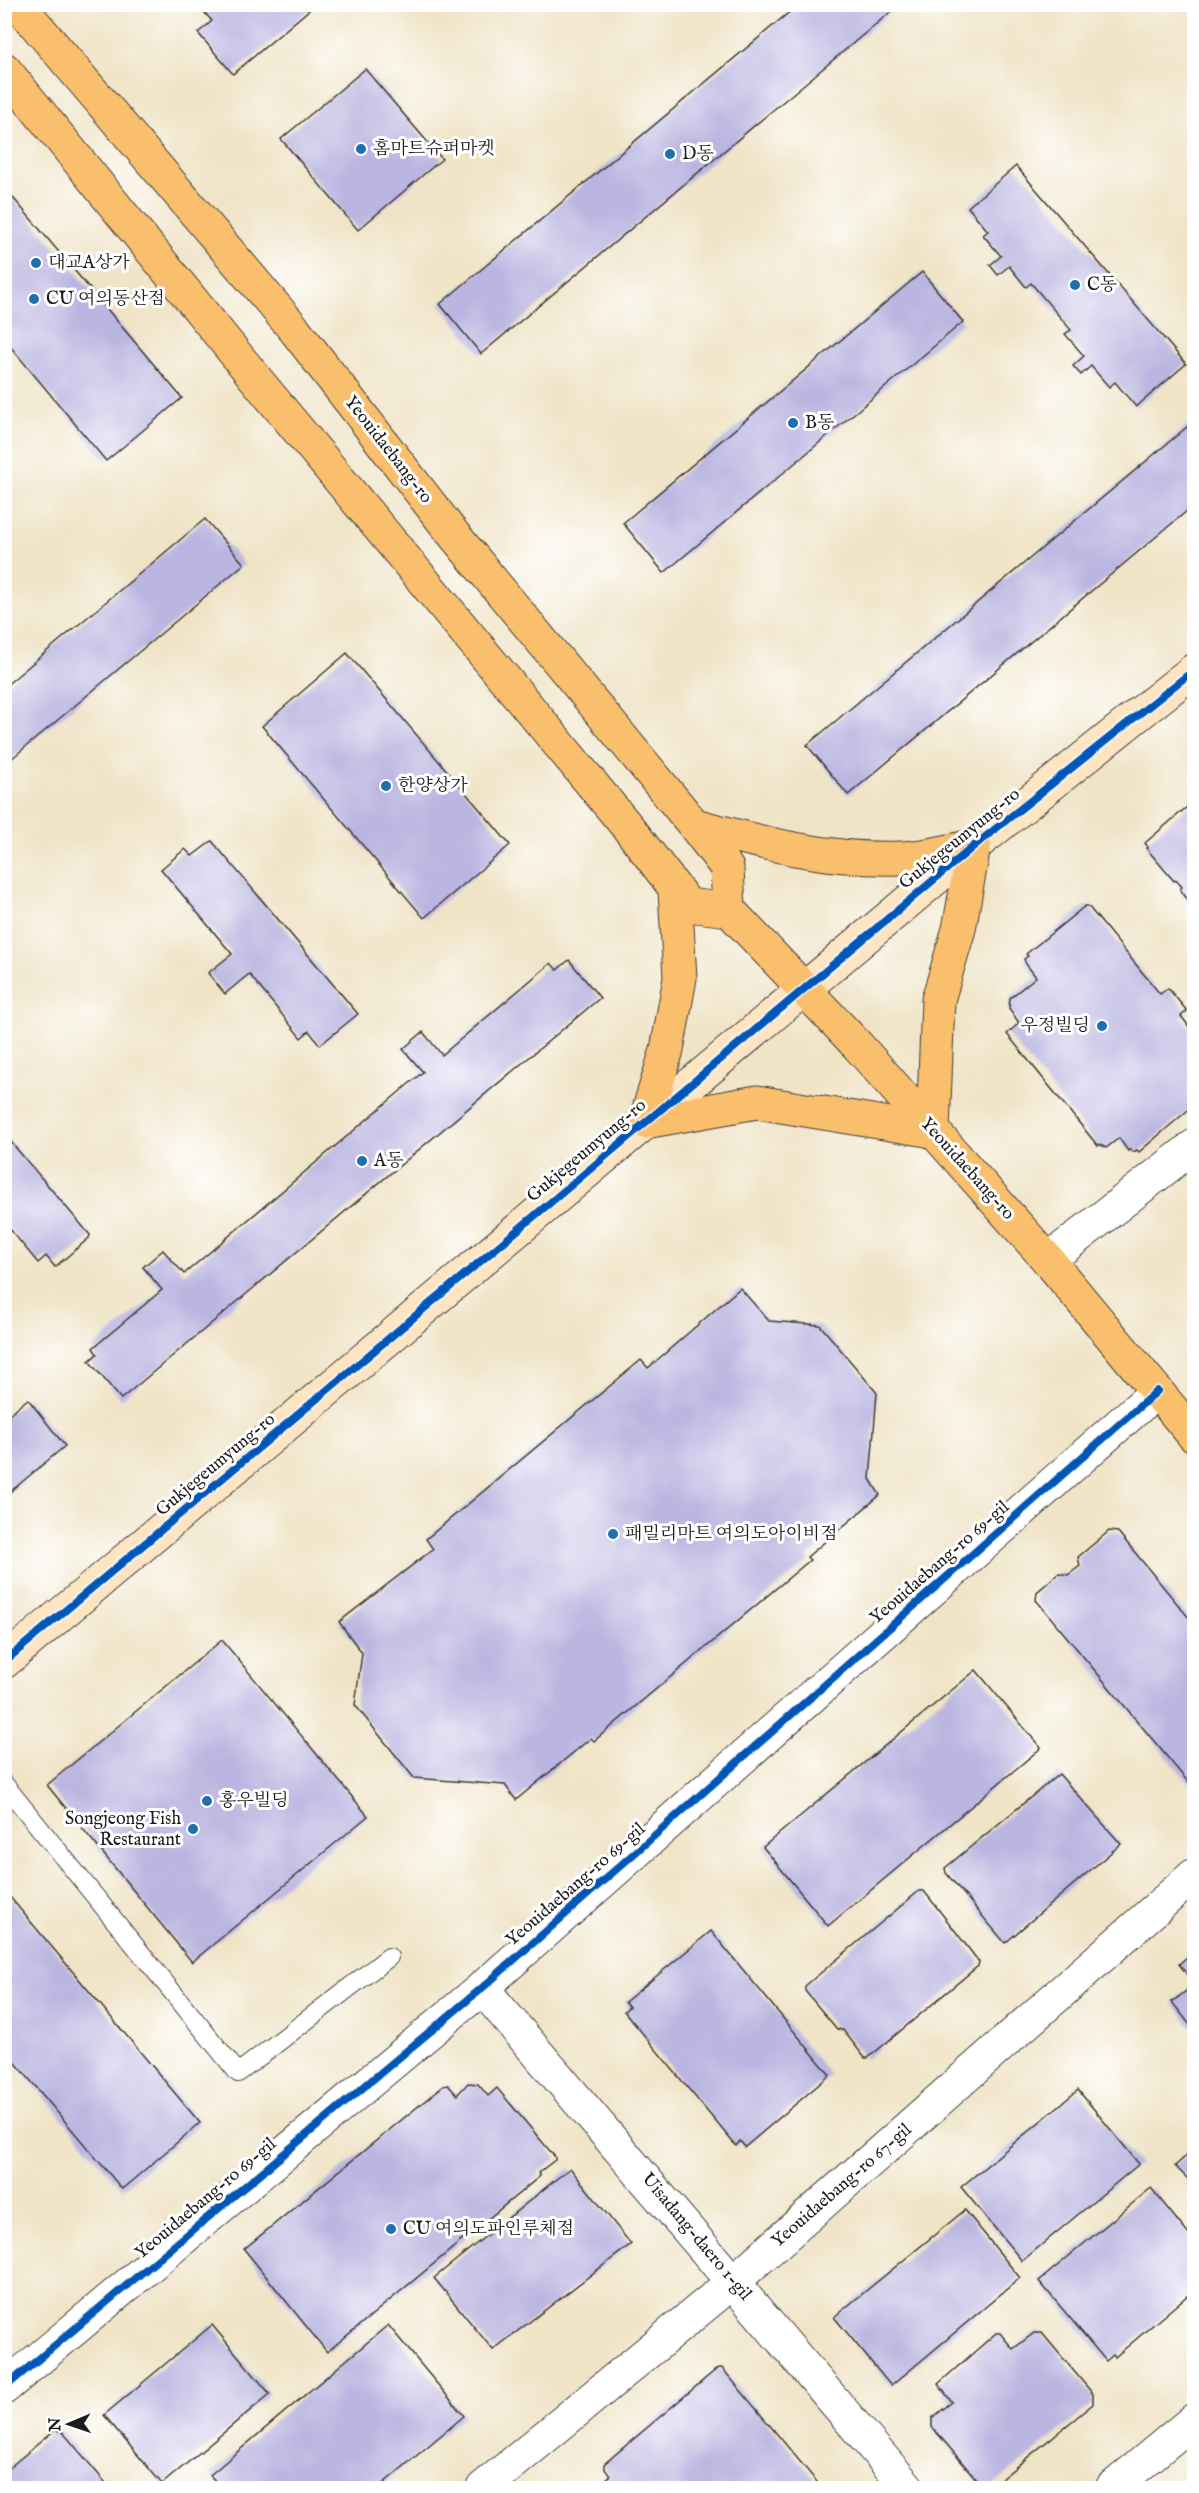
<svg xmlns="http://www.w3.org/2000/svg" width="1199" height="2493" viewBox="0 0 1199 2493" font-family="'IM FELL English','Noto Serif KR',serif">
<rect width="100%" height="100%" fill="#fff"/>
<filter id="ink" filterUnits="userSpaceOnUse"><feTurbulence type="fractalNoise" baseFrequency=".0167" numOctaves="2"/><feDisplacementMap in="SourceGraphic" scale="12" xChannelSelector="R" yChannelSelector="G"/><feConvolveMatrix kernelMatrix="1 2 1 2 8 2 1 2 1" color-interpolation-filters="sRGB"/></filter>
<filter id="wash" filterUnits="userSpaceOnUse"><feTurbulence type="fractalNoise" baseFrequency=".008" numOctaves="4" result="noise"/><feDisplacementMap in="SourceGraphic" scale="24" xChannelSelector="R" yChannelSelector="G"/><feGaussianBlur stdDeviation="1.35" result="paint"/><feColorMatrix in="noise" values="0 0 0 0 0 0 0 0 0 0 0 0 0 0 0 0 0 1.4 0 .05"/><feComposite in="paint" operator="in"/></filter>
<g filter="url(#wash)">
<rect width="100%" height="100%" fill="#f0e4c7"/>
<g id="blocks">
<g fill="#bbb6e1">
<path d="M216,4H316L233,74L198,33L212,21L205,13Z"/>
<path d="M799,4H900L481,354L440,304Z"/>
<path d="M365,69L442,159L358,230L281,139Z"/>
<path d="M1016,166L1186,364L1136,407L1115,382L1109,387L1091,366L1081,375L1073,366L1084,356L1065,334L1071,330L1031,283L1026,287L1009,266L998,275L990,265L1001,256L983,235L988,231L968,207Z"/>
<path d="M4,187L182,398L106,461L4,339Z"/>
<path d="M922,272L963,322L664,573L623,523Z"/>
<path d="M1194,421V505L848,795L807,745Z"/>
<path d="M205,519L244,564L4,765V687Z"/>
<path d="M347,653L510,845L424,918L262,726Z"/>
<path d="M1194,801V909L1180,889L1182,887L1176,880L1174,881L1146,848L1148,847L1145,843Z"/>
<path d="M212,841L358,1014L320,1045L309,1031L301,1038L249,974L225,994L208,973L232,954L161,869L185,849L192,856Z"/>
<path d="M1085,906H1088L1160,994L1168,988L1187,1011L1181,1016L1194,1033V1105L1139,1152L1137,1150L1133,1152L1130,1149L1128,1151L1119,1138L1106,1148L1099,1144L1098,1146L1007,1034L1019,1023L1009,1008L1010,998L1036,977L1026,964L1024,959L1028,956L1026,954Z"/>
<path d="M569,960L600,998L121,1399L89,1361L97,1354L93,1348L162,1290L143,1267L163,1250L184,1274L423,1072L403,1049L423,1032L442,1055L551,963L557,970Z"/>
<path d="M4,1134L90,1235L89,1238L55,1267L46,1256L38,1263L4,1222Z"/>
<path d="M740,1288L769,1321L820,1325L877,1393L870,1479L880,1495L807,1557L810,1560L594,1741L591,1738L516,1800L505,1785L414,1778L355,1705L362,1653L339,1622L433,1549L426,1539L641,1360L648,1368Z"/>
<path d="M28,1399L65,1446L4,1497V1418Z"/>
<path d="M1109,1531L1118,1532L1194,1624V1789L1036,1600L1037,1592L1059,1573L1068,1575L1080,1566L1078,1557Z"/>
<path d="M222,1640L368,1816L192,1962L47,1785Z"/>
<path d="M976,1670L1041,1748L828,1926L763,1847Z"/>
<path d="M1059,1774L1121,1844L1005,1943L946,1873L945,1868Z"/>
<path d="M4,1890L200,2123L122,2189L4,2049Z"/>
<path d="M919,1891H924L956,1932L979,1962L978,1966L868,2058H865L843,2030L837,2029L805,1991V1986Z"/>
<path d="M711,1931L830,2075L745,2147L740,2141L736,2146L624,2011L629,2007L625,2002Z"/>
<path d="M1194,1951V1983L1179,1964Z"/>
<path d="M1194,1985V2030L1172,2002Z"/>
<path d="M468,2083L478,2084L488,2096L497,2088L555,2157V2160L538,2173L540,2176L327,2352L244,2249L443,2086L448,2085L457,2095Z"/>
<path d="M1078,2090L1139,2164L1022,2261L961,2187Z"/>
<path d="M1194,2149V2185L1175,2166Z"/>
<path d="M570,2168L631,2244L493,2350L434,2278Z"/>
<path d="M1151,2188L1194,2241V2290L1115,2357L1113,2355L1106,2361L1039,2281Z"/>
<path d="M965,2210L1020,2278L891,2386L834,2317Z"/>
<path d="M212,2325L270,2394L162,2484L104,2415Z"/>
<path d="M388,2325L464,2416L378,2488H221L210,2475Z"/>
<path d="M996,2333H1000L1013,2349L1034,2333H1042L1093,2394V2404L990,2488L983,2487L932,2427V2418L952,2402L938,2384Z"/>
<path d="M718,2368H722L822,2488H595L610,2476L605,2469L604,2464Z"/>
<path d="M56,2429L58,2431L61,2430L110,2488H4V2472Z"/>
</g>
</g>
</g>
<g filter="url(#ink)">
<use href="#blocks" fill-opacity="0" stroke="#3c3a36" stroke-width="1.5"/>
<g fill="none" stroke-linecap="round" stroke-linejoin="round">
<defs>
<path id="lane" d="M4,1784L238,2073L389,1957"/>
<g id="street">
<path d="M1048,1260L1194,1146"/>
<path d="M482,1988L908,2488"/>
<path d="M4,2388L482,1988L1157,1391"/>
<path d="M483,2488L734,2281L1194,1875"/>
<path d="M1112,2488L1194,2420"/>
</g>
<path id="secondary" d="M4,1662L974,846L1194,670"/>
<g id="primary">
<path d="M18,4L295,330L450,530L694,825L727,868L729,910"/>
<path d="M4,69L260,384L631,831L688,905L729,910L859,1047L1048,1260L1194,1436"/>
<path d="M675,891L680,978L667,1050L645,1122L757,1102L933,1131L938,1000L959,929L974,846C951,850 926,857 902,858C831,861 762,843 694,825"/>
</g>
</defs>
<use href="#lane" stroke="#3c3a36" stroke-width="20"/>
<use href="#street" stroke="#3c3a36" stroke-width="35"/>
<use href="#secondary" stroke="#3c3a36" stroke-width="35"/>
<use href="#primary" stroke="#3c3a36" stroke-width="35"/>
<use href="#lane" stroke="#fff" stroke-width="18"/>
<use href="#street" stroke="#fff" stroke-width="33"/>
<use href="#secondary" stroke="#fde5c4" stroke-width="33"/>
<use href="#primary" stroke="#f9bf6c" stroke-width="33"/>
<defs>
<g id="cycleway">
<path d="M4,1662L974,846L1194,670"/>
<path d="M4,2388L482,1988L1157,1391"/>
</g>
</defs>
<use href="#cycleway" stroke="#fff" stroke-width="11"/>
<use href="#cycleway" stroke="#0057b8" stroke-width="8"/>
</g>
</g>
<g fill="#1f6fb2" stroke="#fff" stroke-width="2">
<circle cx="361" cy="149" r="6"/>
<circle cx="670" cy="154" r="6"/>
<circle cx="36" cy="263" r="6"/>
<circle cx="1075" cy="285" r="6"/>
<circle cx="34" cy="299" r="6"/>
<circle cx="793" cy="423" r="6"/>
<circle cx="386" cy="786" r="6"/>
<circle cx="1102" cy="1026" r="6"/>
<circle cx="362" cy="1161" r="6"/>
<circle cx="613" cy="1534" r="6"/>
<circle cx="207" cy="1801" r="6"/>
<circle cx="193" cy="1829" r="6"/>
<circle cx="391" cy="2229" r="6"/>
</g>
<g text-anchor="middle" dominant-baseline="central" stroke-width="6" stroke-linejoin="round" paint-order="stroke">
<g font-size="18" fill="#1c1c1c" stroke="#fff" text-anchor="start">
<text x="373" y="149">홈마트슈퍼마켓</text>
<text x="682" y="154">D동</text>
<text x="48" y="263">대교A상가</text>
<text x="1087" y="285">C동</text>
<text x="46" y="299">CU 여의동산점</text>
<text x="805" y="423">B동</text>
<text x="398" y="786">한양상가</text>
<text x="1090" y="1026" text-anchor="end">우정빌딩</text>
<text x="374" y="1161">A동</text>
<text x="625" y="1534">패밀리마트 여의도아이비점</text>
<text x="219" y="1801">홍우빌딩</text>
<text x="181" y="1819" text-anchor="end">Songjeong Fish<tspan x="181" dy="21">Restaurant</tspan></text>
<text x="403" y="2229">CU 여의도파인루체점</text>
</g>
<g font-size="18" fill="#1c1c1c" stroke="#fff">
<text transform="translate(388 450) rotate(52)">Yeouidaebang-ro</text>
<text transform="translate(960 839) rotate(-39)">Gukjegeumyung-ro</text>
<text transform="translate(587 1151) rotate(-40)">Gukjegeumyung-ro</text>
<text transform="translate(967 1169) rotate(48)">Yeouidaebang-ro</text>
<text transform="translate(216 1465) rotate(-40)">Gukjegeumyung-ro</text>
<text transform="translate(940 1563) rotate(-41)">Yeouidaebang-ro 69-gil</text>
<text transform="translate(576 1885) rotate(-41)">Yeouidaebang-ro 69-gil</text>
<text transform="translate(842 2186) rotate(-41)">Yeouidaebang-ro 67-gil</text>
<text transform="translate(206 2199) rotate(-40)">Yeouidaebang-ro 69-gil</text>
<text transform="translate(696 2237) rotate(50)">Uisadang-daero 1-gil</text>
</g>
</g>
<rect width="1199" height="2493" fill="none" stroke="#fff" stroke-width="24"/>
<g transform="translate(69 2424) rotate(268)" stroke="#ffffff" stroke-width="4.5" paint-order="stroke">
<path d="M0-4.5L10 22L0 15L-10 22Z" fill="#1c1c1c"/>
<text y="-9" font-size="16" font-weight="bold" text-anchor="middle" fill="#1c1c1c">N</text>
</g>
</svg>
